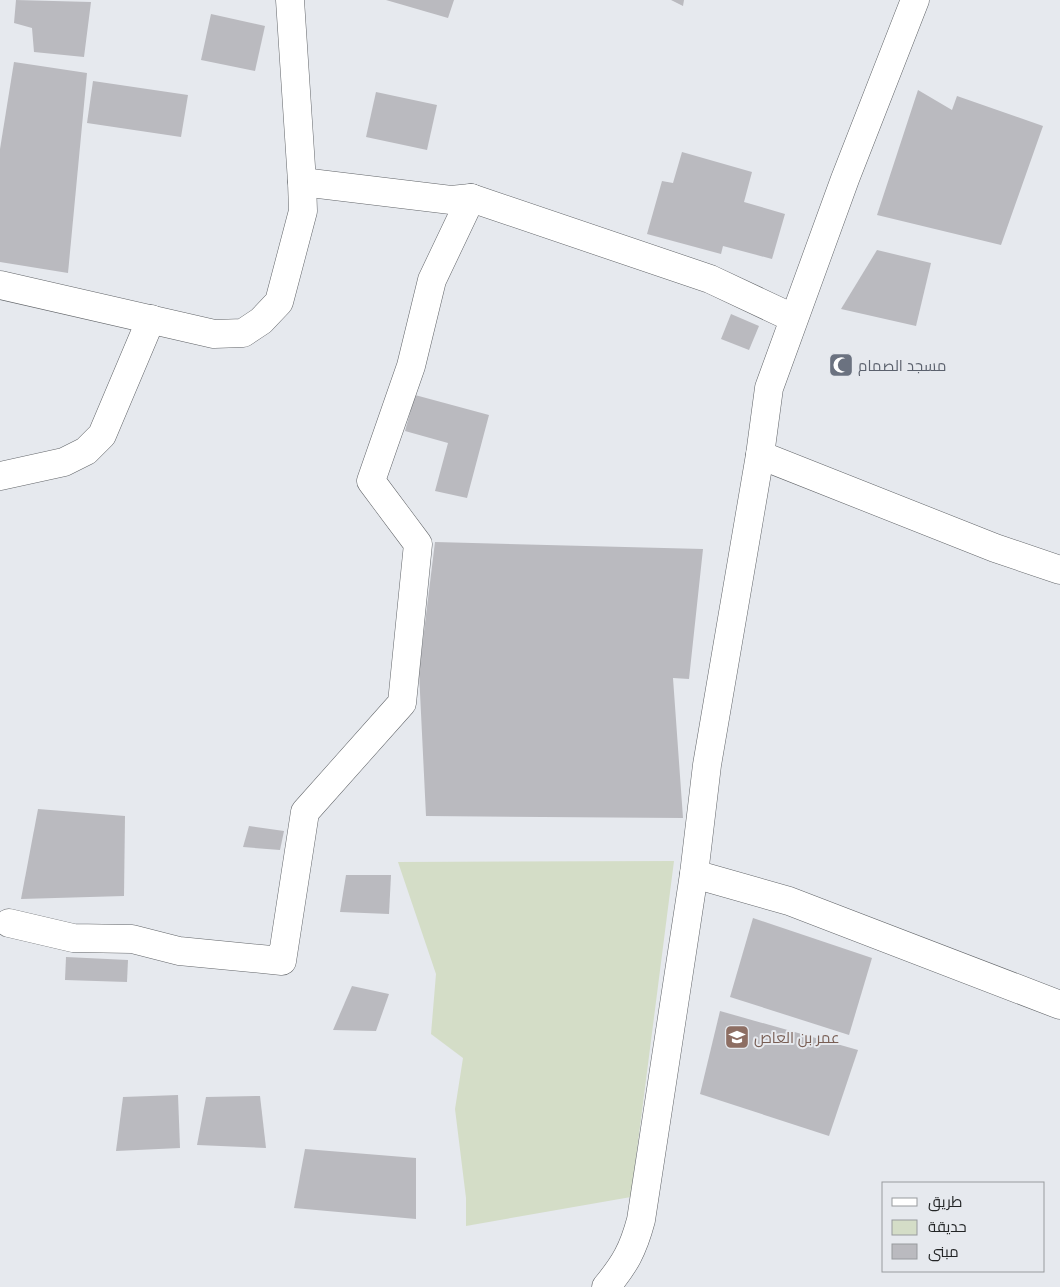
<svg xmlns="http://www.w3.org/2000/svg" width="1060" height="1287" viewBox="0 0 1060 1287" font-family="'Space Grotesk',Cairo,sans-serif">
<rect width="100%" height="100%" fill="#e6e9ee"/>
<path fill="#d4ddc7" d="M674,861L631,1197L466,1226V1198L455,1109L463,1058L431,1034L436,974L398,862Z"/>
<g fill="#bababf">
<path d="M16,0L91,2L84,57L34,52L32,28L14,23Z"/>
<path d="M386,0H454L448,18Z"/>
<path d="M671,0H684L683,6Z"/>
<path d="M211,14L265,26L255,71L201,60Z"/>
<path d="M14,62L87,73L68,273L0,262V149Z"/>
<path d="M93,81L188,95L181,137L87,123Z"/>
<path d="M918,90L952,110L957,96L1043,126L1001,245L877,215Z"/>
<path d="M376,92L437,105L427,150L366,137Z"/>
<path d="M682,152L752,172L744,202L785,214L772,259L723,246L721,254L647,234L662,181L673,183Z"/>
<path d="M877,250L931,263L916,326L841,309Z"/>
<path d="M731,314L759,326L749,350L721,339Z"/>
<path d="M415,395L489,415L467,498L435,491L448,443L405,431Z"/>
<path d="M435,542L703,549L689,679L673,678L683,818L426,816L419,672Z"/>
<path d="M38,809L125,816L124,896L21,899Z"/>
<path d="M249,826L284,831L280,850L243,847Z"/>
<path d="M346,875H391L389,914L340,912Z"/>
<path d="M753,918L872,958L849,1035L730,997Z"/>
<path d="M66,957L128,960L127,982L65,980Z"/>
<path d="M352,986L389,994L376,1031L333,1030Z"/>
<path d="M720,1011L858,1050L829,1136L700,1094Z"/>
<path d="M178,1095L180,1148L116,1151L123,1097Z"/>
<path d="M260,1096L266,1148L197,1145L206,1097Z"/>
<path d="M305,1149L416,1158V1219L294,1208Z"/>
</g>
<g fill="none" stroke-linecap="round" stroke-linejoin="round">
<defs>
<g id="minor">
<path d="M302,182L451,200L471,198L710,279L793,318"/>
<path d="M0,285L214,334L243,333L261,321L279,302L303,211L302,182L290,0"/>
<path d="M760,455L995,548L1060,570"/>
<path d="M0,476L64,462L86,451L102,435L151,319"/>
<path d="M694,874L789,901L1060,1005"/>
<path d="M9,923L73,938L132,939L179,951L282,961L305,812L402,703L418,544L371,481L411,366L432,280L471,198"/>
<path d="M606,1287C625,1264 633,1250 641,1220L694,874L707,765L760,455L769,388L845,179L915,0"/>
</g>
</defs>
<use href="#minor" stroke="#626569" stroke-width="29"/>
<use href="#minor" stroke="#fff" stroke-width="28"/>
</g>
<defs>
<symbol id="mosque-square" viewBox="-11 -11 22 22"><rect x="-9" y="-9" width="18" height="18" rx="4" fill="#6b7280" stroke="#e6e9ee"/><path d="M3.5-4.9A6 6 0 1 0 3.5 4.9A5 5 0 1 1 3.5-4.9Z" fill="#fff"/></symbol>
<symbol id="school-square" viewBox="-11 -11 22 22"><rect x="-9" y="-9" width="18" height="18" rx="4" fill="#8d6e63" stroke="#e6e9ee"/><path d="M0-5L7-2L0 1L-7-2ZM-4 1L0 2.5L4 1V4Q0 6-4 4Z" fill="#fff"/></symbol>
</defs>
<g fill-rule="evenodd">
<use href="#mosque-square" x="827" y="351" width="28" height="28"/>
<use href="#school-square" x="723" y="1023" width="28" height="28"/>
</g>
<g text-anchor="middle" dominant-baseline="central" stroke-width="4" stroke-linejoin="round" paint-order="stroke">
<g font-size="15" fill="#5b616d" stroke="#e6e9ee" text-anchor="start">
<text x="858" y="365">مسجد الصمام</text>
</g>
<g font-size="15" fill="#785e54" stroke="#e6e9ee" text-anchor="start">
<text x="754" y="1037">عمر بن العاص</text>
</g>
</g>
<rect x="882" y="1182" width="162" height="90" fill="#e6e9ee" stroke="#989b9e"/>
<rect x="892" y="1198" width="25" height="8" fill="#ffffff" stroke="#989b9e"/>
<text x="928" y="1207" font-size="15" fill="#232526">طريق</text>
<rect x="892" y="1220" width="25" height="15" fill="#d4ddc7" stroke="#989b9e"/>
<text x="928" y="1232" font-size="15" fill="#232526">حديقة</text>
<rect x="892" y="1244" width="25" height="15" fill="#bababf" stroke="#989b9e"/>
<text x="928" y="1257" font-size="15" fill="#232526">مبنى</text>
</svg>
